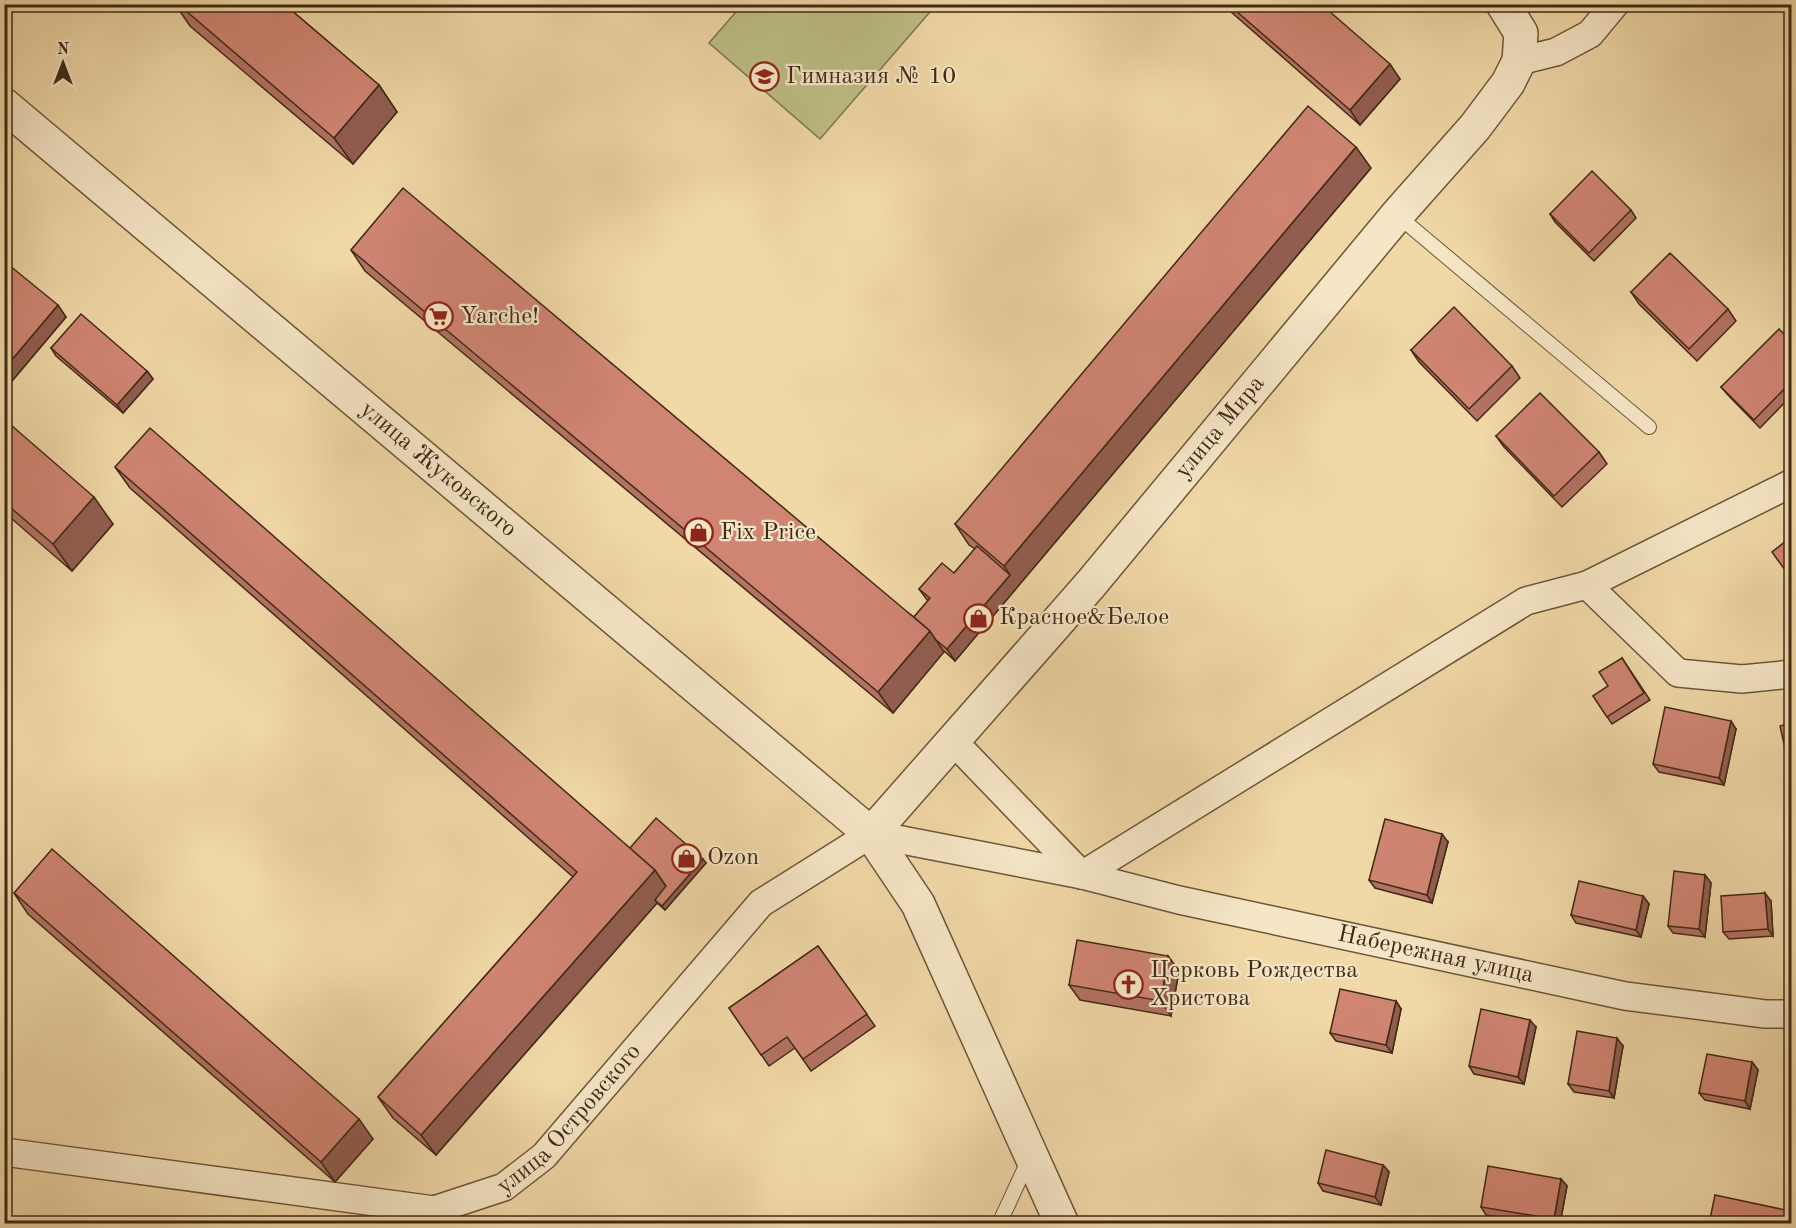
<svg xmlns="http://www.w3.org/2000/svg" width="1796" height="1228" viewBox="0 0 1796 1228" font-family="'Old Standard TT',serif">
<rect width="100%" height="100%" fill="#f1d8a7"/>
<filter id="stains"><feTurbulence type="fractalNoise" baseFrequency=".00333" numOctaves="4"/><feColorMatrix values="0 0 0 0 .2 0 0 0 0 .09 0 0 0 0 .02 0 0 0 .5 -.17"/></filter>
<radialGradient id="worn" r=".72"><stop offset=".6" stop-color="#630" stop-opacity="0"/><stop offset="1" stop-color="#630" stop-opacity=".3"/></radialGradient>
<path fill="#bdbe85" stroke="#7e744e" stroke-width="1.5" d="M742,5V4L936,5L820,139L709,43Z"/>
<g fill="none" stroke-linecap="round" stroke-linejoin="round">
<defs>
<g id="service">
<path d="M1397,215L1649,427"/>
<path d="M999,1224L1029,1159"/>
</g>
<g id="minor">
<path d="M1519,61L1556,52L1590,34L1615,4"/>
<path d="M1587,585L1678,673L1742,679L1792,674"/>
<path d="M953,741L1082,875"/>
<path d="M1082,875L1526,601L1587,585L1792,483"/>
<path id="s1" d="M4,1152L434,1210L504,1187L544,1156L761,903L871,834L1082,875L1179,900L1625,996L1765,1014H1792"/>
</g>
<g id="tertiary">
<path id="s2" d="M4,105L871,834L918,904L1062,1224"/>
<path id="s3" d="M871,834L1090,585L1397,215L1475,127L1508,83L1519,61L1521,33L1503,4"/>
</g>
</defs>
<use href="#service" stroke="#6c563a" stroke-width="16"/>
<use href="#minor" stroke="#6c563a" stroke-width="30"/>
<use href="#tertiary" stroke="#6c563a" stroke-width="36"/>
<use href="#service" stroke="#f6e6c6" stroke-width="14"/>
<use href="#minor" stroke="#f6e6c6" stroke-width="27"/>
<use href="#tertiary" stroke="#f6e6c6" stroke-width="33"/>
</g>
<g fill="#b37263" stroke="#3f2a16" stroke-width="1.5">
<path d="M175,4H284L379,85L397,112L353,164L190,26Z"/>
<path d="M1222,4H1321L1400,79L1360,125Z"/>
<path d="M1371,168L955,661L944,651L893,713L365,271L351,250L914,617L928,601L919,589L954,573L975,549L969,545L955,524Z"/>
<path d="M1631,210L1636,218L1594,261L1555,222L1550,214Z"/>
<path d="M4,261L66,317L12,381L4,375Z"/>
<path d="M1631,292L1728,309L1736,321L1697,361L1639,304Z"/>
<path d="M1791,341V396L1760,428L1727,394L1721,387Z"/>
<path d="M51,348L147,371L153,379L123,413L56,356Z"/>
<path d="M1411,350L1512,366L1520,378L1477,421L1419,362Z"/>
<path d="M4,419L113,524L72,571L4,512Z"/>
<path d="M1496,436L1599,452L1607,464L1562,507L1504,447Z"/>
<path d="M115,467L630,848L706,863L665,910L657,903L436,1155L393,1118L378,1097L573,877L130,488Z"/>
<path d="M1622,658L1650,700L1612,724L1593,696L1608,686Z"/>
<path d="M1736,729L1724,785L1659,772L1653,764Z"/>
<path d="M1448,842L1432,903L1375,888L1369,880Z"/>
<path d="M1705,875L1711,883L1705,937L1673,933L1668,926Z"/>
<path d="M14,893L373,1139L335,1182L28,914Z"/>
<path d="M1643,896L1649,904L1641,937L1576,923L1571,915Z"/>
<path d="M1771,901L1773,936L1729,939L1723,932Z"/>
<path d="M818,946L875,1026L811,1071L795,1048L769,1066L729,1008Z"/>
<path d="M1168,956L1179,971L1171,1016L1080,1000L1069,985Z"/>
<path d="M1396,1001L1401,1009L1392,1053L1336,1041L1330,1033Z"/>
<path d="M1536,1027L1524,1084L1474,1074L1469,1066Z"/>
<path d="M1623,1046L1614,1098L1574,1092L1568,1084Z"/>
<path d="M1752,1062L1758,1070L1750,1109L1705,1100L1699,1093Z"/>
<path d="M1383,1165L1389,1172L1381,1205L1323,1191L1318,1183Z"/>
<path d="M1561,1179L1567,1186L1560,1224H1538L1486,1215L1481,1207Z"/>
</g>
<g fill="#925d50" stroke="#3f2a16" stroke-width="1.5">
<path d="M1390,64L1400,79L1360,125L1350,110Z"/>
<path d="M379,85L397,112L353,164L334,138Z"/>
<path d="M1356,147L1371,168L955,661L947,649L1010,575L1004,566Z"/>
<path d="M58,305L66,317L12,381L4,369Z"/>
<path d="M147,371L153,379L123,413L117,405Z"/>
<path d="M94,497L113,524L72,571L53,544Z"/>
<path d="M930,631L944,652L893,713L878,692Z"/>
<path d="M1731,721L1736,729L1724,785L1719,778Z"/>
<path d="M1442,834L1448,842L1432,903L1427,895Z"/>
<path d="M703,859L706,863L665,910L662,906Z"/>
<path d="M655,870L669,890L655,900L657,903L436,1155L421,1135Z"/>
<path d="M1705,875L1711,883L1705,937L1699,929Z"/>
<path d="M1765,893L1771,901L1773,936L1768,929Z"/>
<path d="M1643,896L1649,904L1641,937L1636,930Z"/>
<path d="M1168,956L1179,971L1171,1016L1161,1001Z"/>
<path d="M1396,1001L1401,1009L1392,1053L1386,1045Z"/>
<path d="M1530,1020L1536,1027L1524,1084L1518,1077Z"/>
<path d="M1617,1038L1623,1046L1614,1098L1609,1091Z"/>
<path d="M1752,1062L1758,1070L1750,1109L1745,1101Z"/>
<path d="M359,1119L373,1139L335,1182L321,1162Z"/>
<path d="M1383,1165L1389,1172L1381,1205L1375,1197Z"/>
<path d="M1561,1179L1567,1186L1560,1224H1557L1554,1219Z"/>
<path d="M1790,1211L1791,1213V1224H1787Z"/>
</g>
<g fill="#d08573" stroke="#3f2a16" stroke-width="1.5">
<path d="M178,4H284L379,85L334,138Z"/>
<path d="M1228,4H1321L1390,64L1350,110Z"/>
<path d="M1308,106L1356,147L1004,566L955,524Z"/>
<path d="M1592,171L1631,210L1589,253L1550,214Z"/>
<path d="M403,188L930,631L878,692L351,250Z"/>
<path d="M1670,253L1728,309L1689,349L1631,292Z"/>
<path d="M4,261L58,305L4,369Z"/>
<path d="M1454,307L1512,366L1469,409L1411,350Z"/>
<path d="M81,314L147,371L117,405L51,348Z"/>
<path d="M1779,329L1791,341V382L1754,420L1721,387Z"/>
<path d="M1540,393L1599,452L1554,496L1496,436Z"/>
<path d="M4,419L94,497L53,544L4,502Z"/>
<path d="M150,428L655,870L421,1135L378,1097L577,872L115,467Z"/>
<path d="M1791,537V576L1790,577L1772,552Z"/>
<path d="M977,546L1010,575L947,649L936,640L930,631L914,617L930,598L919,589L942,563L954,573Z"/>
<path d="M1622,658L1644,693L1607,717L1593,696L1608,686L1599,672Z"/>
<path d="M1665,707L1731,721L1719,778L1653,764Z"/>
<path d="M1791,723V762H1788L1780,726Z"/>
<path d="M656,818L703,859L662,906L655,900L666,886L655,870L630,848Z"/>
<path d="M1385,819L1442,834L1427,895L1369,880Z"/>
<path d="M52,849L359,1119L321,1162L14,893Z"/>
<path d="M1674,871L1705,875L1699,929L1668,926Z"/>
<path d="M1579,881L1643,896L1636,930L1571,915Z"/>
<path d="M1765,893L1768,929L1723,932L1721,896Z"/>
<path d="M1077,940L1168,956L1161,1001L1069,985Z"/>
<path d="M818,946L867,1014L803,1059L787,1037L761,1055L729,1008Z"/>
<path d="M1340,989L1396,1001L1386,1045L1330,1033Z"/>
<path d="M1481,1009L1530,1020L1518,1077L1469,1066Z"/>
<path d="M1577,1031L1617,1038L1609,1091L1568,1084Z"/>
<path d="M1707,1054L1752,1062L1745,1101L1699,1093Z"/>
<path d="M1791,1073V1091L1787,1074Z"/>
<path d="M1326,1150L1383,1165L1375,1197L1318,1183Z"/>
<path d="M1488,1166L1561,1179L1554,1219L1481,1207Z"/>
<path d="M1715,1195L1790,1211L1787,1224H1709Z"/>
</g>
<defs>
<symbol id="school-ring" viewBox="-11 -11 22 22"><circle r="9.5" fill="#f6e6c6" stroke="#8f2418" stroke-width="1.5"/><path d="M0-5L7-2L0 1L-7-2ZM-4 1L0 2.5L4 1V4Q0 6-4 4Z" fill="#8f2418"/></symbol>
<symbol id="supermarket-ring" viewBox="-11 -11 22 22"><circle r="9.5" fill="#f6e6c6" stroke="#8f2418" stroke-width="1.5"/><path d="M-6-5.5h2.5l.6 2H6L4.5 2H-2.5L-4.4-4H-6ZM-1.5 3.2a1.3 1.3 0 1 0 .1 0ZM3 3.2a1.3 1.3 0 1 0 .1 0Z" fill="#8f2418"/></symbol>
<symbol id="shop-ring" viewBox="-11 -11 22 22"><circle r="9.5" fill="#f6e6c6" stroke="#8f2418" stroke-width="1.5"/><path d="M-5-2.5h2.3a2.7 3.5 0 0 1 5.4 0H5L5.5 6h-11ZM-1.5-2.5h3a1.5 2.3 0 0 0-3 0Z" fill="#8f2418"/></symbol>
<symbol id="church-ring" viewBox="-11 -11 22 22"><circle r="9.5" fill="#f6e6c6" stroke="#8f2418" stroke-width="1.5"/><path d="M-1.2-6h2.4v3.5h3.3v2.4h-3.3V6h-2.4V-.1h-3.3v-2.4h3.3Z" fill="#8f2418"/></symbol>
</defs>
<g fill-rule="evenodd">
<use href="#school-ring" x="748" y="60" width="33" height="33"/>
<use href="#supermarket-ring" x="422" y="300" width="33" height="33"/>
<use href="#shop-ring" x="682" y="516" width="33" height="33"/>
<use href="#shop-ring" x="962" y="602" width="33" height="33"/>
<use href="#shop-ring" x="670" y="842" width="33" height="33"/>
<use href="#church-ring" x="1112" y="968" width="33" height="33"/>
</g>
<g text-anchor="middle" dominant-baseline="central" stroke-width="4.5" stroke-linejoin="round" paint-order="stroke">
<g font-size="24" fill="#3f2a16" stroke="#f6e6c6" text-anchor="start">
<text x="786" y="77">Гимназия № 10</text>
<text x="460" y="317">Yarche!</text>
<text x="720" y="533">Fix Price</text>
<text x="999" y="618">Красное&amp;Белое</text>
<text x="707" y="858">Ozon</text>
<text x="1150" y="971">Церковь Рождества<tspan x="1150" dy="28">Христова</tspan></text>
</g>
<g font-size="24" fill="#3f2a16" stroke="#f6e6c6">
<text stroke="none"><textPath href="#s3" startOffset="536">улица Мира</textPath></text>
<text stroke="none"><textPath href="#s2" startOffset="567">улица Жуковского</textPath></text>
<text stroke="none"><textPath href="#s1" startOffset="1599">Набережная улица</textPath></text>
<text stroke="none"><textPath href="#s1" startOffset="602">улица Островского</textPath></text>
</g>
</g>
<rect width="1796" height="1228" fill="none" stroke="#f1d8a7" stroke-width="24"/>
<rect x="6" y="6" width="1784" height="1216" fill="none" stroke="#3f2a16" stroke-width="3"/>
<rect x="12" y="12" width="1772" height="1204" fill="none" stroke="#3f2a16" stroke-width="1.5"/>
<g transform="translate(63 63)" stroke="#f6e6c6" stroke-width="4.5" paint-order="stroke">
<path d="M0-4.5L10 22L0 15L-10 22Z" fill="#3f2a16"/>
<text y="-9" font-size="16" font-weight="bold" text-anchor="middle" fill="#3f2a16">N</text>
</g>
<rect width="100%" height="100%" filter="url(#stains)"/>
<rect width="100%" height="100%" fill="url(#worn)"/>
</svg>
